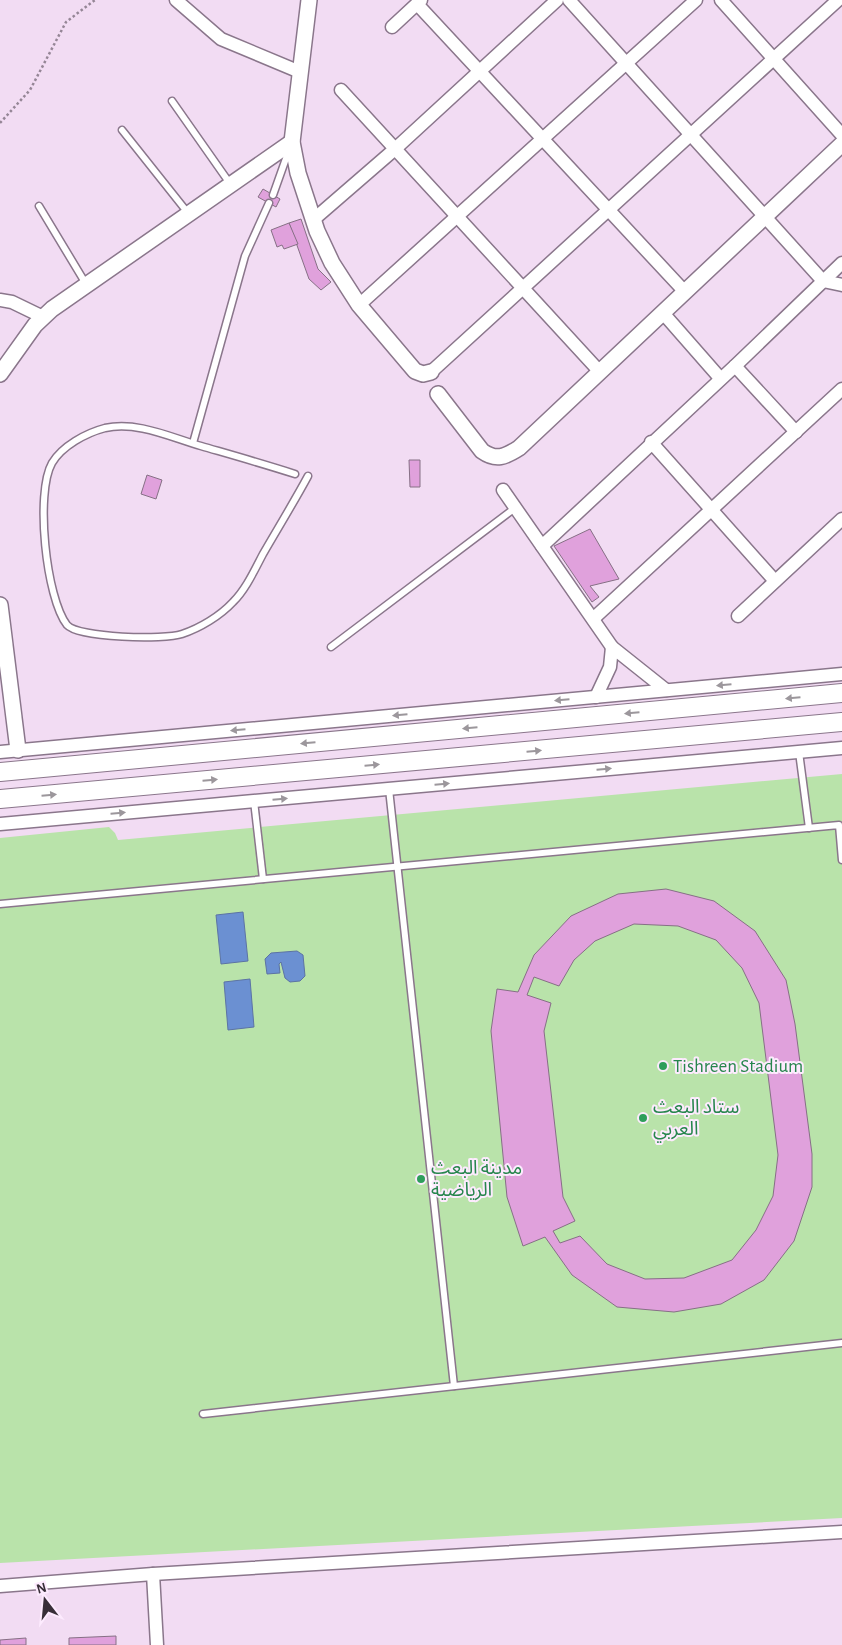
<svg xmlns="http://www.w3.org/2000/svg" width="842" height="1645" viewBox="0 0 842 1645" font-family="'Alegreya Sans','Noto Sans Arabic',sans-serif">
<rect width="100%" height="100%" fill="#f2dcf3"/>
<path fill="#b9e3aa" d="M842,774V1518L0,1563V838L109,827L115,833L118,840Z"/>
<g fill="#6b90d2" stroke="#5c73a4">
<path d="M243,912L248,961L221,964L216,915Z"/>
<path d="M297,951L303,955L305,976L300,981L290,982L285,978L281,962L279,964L280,973L267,974L265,959L271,953Z"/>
<path d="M250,979L254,1027L228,1030L224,982Z"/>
</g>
<g fill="#e0a1dc" stroke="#867085" fill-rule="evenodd">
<path d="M263,189L280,199L276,207L258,197Z"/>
<path d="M301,219L318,269L331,282L321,290L309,279L289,223Z"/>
<path d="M289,223L298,244L284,249L282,245L277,247L271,230Z"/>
<path d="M409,460H420V487H410Z"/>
<path d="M147,475L162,480L156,499L141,494Z"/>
<path d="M590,529L619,579L590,586L599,597L592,602L554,546Z"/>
<path d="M666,889L714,901L755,931L786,980L795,1024L812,1154V1187L794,1241L764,1280L721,1304L674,1312L617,1307L572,1275L545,1237L523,1246L507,1197L491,1031L497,989L518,992L534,955L571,916L618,894ZM634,924L678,926L716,940L742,968L759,1003L778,1155L773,1196L756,1230L732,1260L684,1278L645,1279L607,1264L580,1236L560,1243L553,1231L575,1221L563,1197L544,1031L551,1003L527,995L534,977L559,986L574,960L595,941Z"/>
<path d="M116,1636V1645H69V1638Z"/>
<path d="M26,1638V1645H0V1640Z"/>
</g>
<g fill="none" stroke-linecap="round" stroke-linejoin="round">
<defs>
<g id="service">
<path d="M172,101L231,185"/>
<path d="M122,130L188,213"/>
<path d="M273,195L289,150"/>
<path d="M39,206L86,284"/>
<path d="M193,443L245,256L269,203"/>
<path d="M295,474C264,464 232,455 201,446C170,437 137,421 105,428C86,433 62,446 52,463C35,493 46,598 67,625C79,638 164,640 182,634C200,628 220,616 233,602C246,589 254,571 263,554C278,528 294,502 308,476"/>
<path d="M331,647L515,508"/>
<path d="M799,752L809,828"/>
<path d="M389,789L454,1386"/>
<path d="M254,801L263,879"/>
<path d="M0,904L839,825L842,860"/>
<path d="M203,1414L842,1343"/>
</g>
<g id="minor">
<path d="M176,0L221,39L300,72"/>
<path d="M569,0L823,281L842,285"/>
<path d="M721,0L842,135"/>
<path d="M417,4L685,292"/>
<path d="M392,27L421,0"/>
<path d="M341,90L600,372"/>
<path d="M313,220L395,149L557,0"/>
<path d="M0,300L12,302L43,317"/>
<path d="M359,305L696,0"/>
<path d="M663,313L720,378"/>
<path d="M735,366L796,432"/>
<path d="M431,372L838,0"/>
<path d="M651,442L775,581"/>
<path d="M503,490L612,647"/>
<path d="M542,546L735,366L842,263"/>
<path d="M738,616L842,519"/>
<path d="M594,618L842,389"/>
<path d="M596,697L610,667L612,647L666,690"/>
<path d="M0,752L842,674"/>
<path d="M0,824L842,748"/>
<path d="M153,1574L157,1645"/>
<path d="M0,1586L153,1574L842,1532"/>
</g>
<g id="tertiary">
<path d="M309,0L292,142L298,173L317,231L332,263L359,305L415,371L423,374L431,372"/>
<path d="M0,374L35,325L52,309L292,142"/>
<path d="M438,394L482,451C496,461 505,457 519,448L842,144"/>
<path d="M0,605L18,750"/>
</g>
<g id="secondary">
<path d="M0,772L842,693"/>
<path d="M0,799L842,722"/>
</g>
</defs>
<use href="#service" stroke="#8a768b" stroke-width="9"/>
<use href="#minor" stroke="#8a768b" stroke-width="15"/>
<use href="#tertiary" stroke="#8a768b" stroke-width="18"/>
<use href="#secondary" stroke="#8a768b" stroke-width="20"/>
<path stroke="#958696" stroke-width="2.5" stroke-dasharray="2.5 2.5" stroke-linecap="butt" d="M0,123L30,90L66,22L95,0"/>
<use href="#service" stroke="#fff" stroke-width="6"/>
<use href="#minor" stroke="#fff" stroke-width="12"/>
<use href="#tertiary" stroke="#fff" stroke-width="15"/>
<use href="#secondary" stroke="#fff" stroke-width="18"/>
</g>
<defs><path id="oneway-solid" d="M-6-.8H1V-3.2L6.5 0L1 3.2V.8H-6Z" transform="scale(1.25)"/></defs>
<g fill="#9c979c">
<use href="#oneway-solid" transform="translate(724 685) rotate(175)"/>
<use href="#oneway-solid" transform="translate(793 698) rotate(175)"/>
<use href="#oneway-solid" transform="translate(562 700) rotate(175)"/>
<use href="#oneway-solid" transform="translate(632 713) rotate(175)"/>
<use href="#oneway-solid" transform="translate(400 715) rotate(175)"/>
<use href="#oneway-solid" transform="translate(470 728) rotate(175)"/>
<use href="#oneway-solid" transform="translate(238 730) rotate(175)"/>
<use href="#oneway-solid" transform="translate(308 743) rotate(175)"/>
<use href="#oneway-solid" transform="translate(534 751) rotate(-5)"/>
<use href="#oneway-solid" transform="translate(372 765) rotate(-5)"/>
<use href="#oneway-solid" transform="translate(604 769) rotate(-5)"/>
<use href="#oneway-solid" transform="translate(210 780) rotate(-5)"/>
<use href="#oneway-solid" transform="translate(442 784) rotate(-5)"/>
<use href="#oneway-solid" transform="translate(49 795) rotate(-5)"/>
<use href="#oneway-solid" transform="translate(280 799) rotate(-5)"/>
<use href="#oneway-solid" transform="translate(118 813) rotate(-5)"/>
</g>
<g fill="#2e9e5b" stroke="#fdebfe" stroke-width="2">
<circle cx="663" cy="1066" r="5"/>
<circle cx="643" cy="1118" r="5"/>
<circle cx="421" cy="1179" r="5"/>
</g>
<g text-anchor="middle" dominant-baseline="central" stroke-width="4" stroke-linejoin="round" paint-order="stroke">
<g font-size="19" fill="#27864d" stroke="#fdebfe" text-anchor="start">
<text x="673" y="1066">Tishreen Stadium</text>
<text x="653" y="1107">ستاد البعث<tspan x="653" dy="22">العربي</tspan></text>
<text x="431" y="1168">مدينة البعث<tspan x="431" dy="22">الرياضية</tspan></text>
</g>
</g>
<g transform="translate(45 1600) rotate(344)" stroke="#fdebfe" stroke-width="4" paint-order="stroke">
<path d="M0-4L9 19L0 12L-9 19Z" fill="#382f38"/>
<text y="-8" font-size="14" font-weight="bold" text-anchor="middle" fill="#382f38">N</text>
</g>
</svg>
